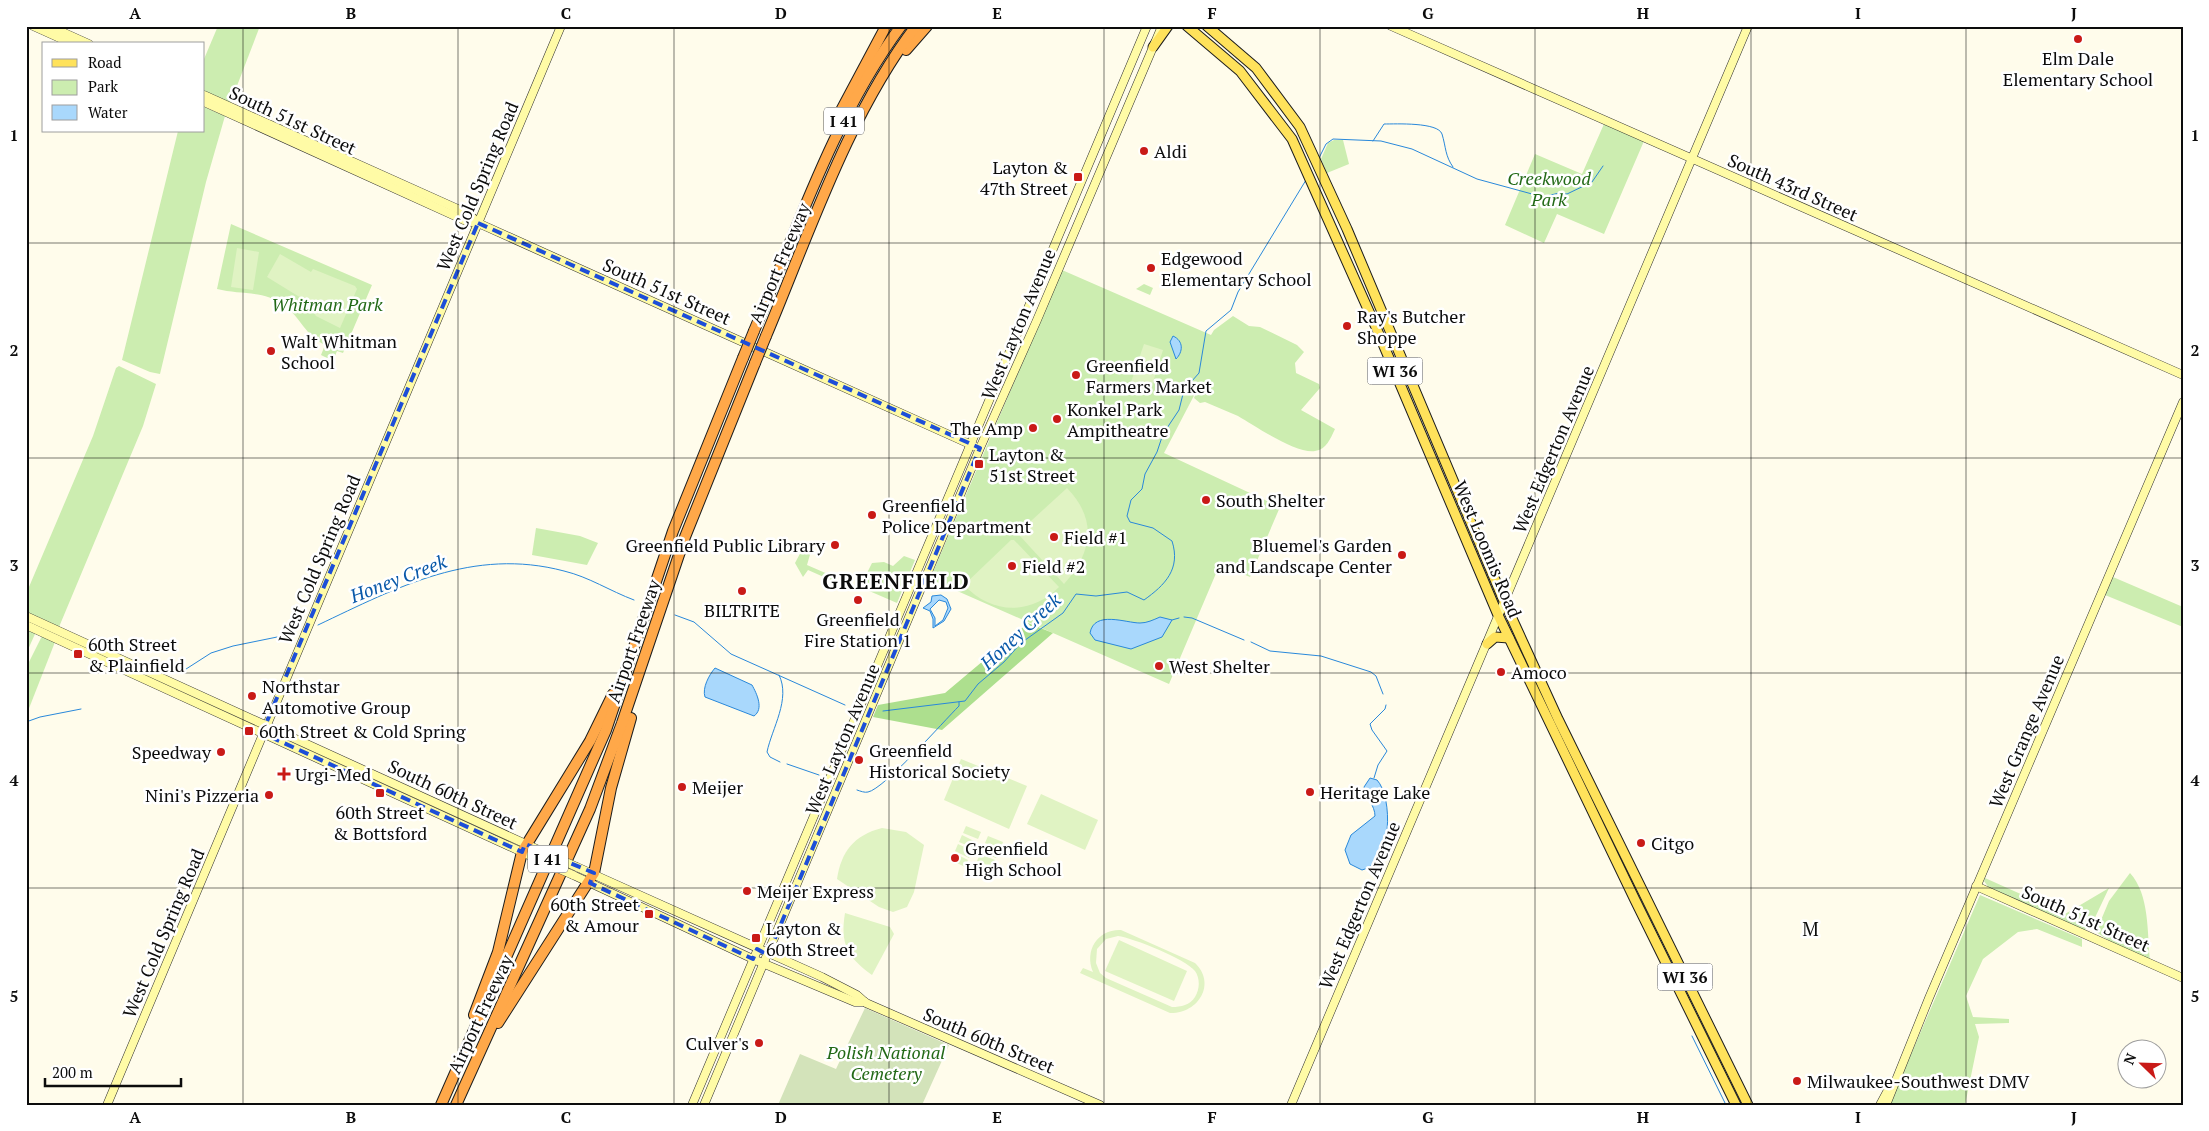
<svg xmlns="http://www.w3.org/2000/svg" width="2209" height="1131" viewBox="0 0 2209 1131" font-family="'PT Serif',serif">
<rect width="100%" height="100%" fill="#fffceb"/>
<g fill="#ccedb0">
<path d="M218,26H260L230,104L204,92V59Z"/>
<path d="M204,107L225,116L206,182L160,374L150,372L122,360L178,131H204Z"/>
<path d="M1604,124L1644,141L1604,234L1557,214L1544,243L1505,225L1535,154L1582,174Z"/>
<path d="M1334,140H1343L1349,164L1327,173L1321,159L1328,143Z"/>
<path d="M231,224L372,285L343,353L337,351L333,361L321,355L325,345C305,335 301,318 284,305C264,290 240,295 217,289Z"/>
<path d="M1062,270L1211,335L1214,330L1233,316L1249,326L1260,327L1297,345L1304,352L1295,363L1296,373L1319,384L1320,388L1301,410L1335,429C1330,439 1327,449 1315,451C1296,454 1255,426 1238,416C1227,411 1216,407 1205,402L1200,403L1194,398L1199,386L1164,453L1280,507L1250,577L1220,564L1169,684L930,579Z"/>
<path d="M1144,284L1153,288L1150,295L1136,289Z"/>
<path d="M119,366L156,384L143,426L59,627L26,613V594L93,436L116,368Z"/>
<path d="M536,528L580,536L598,543L587,565L532,555Z"/>
<path d="M803,548L811,551L807,565L837,578L835,582L808,570L803,577L795,563Z"/>
<path d="M904,556L915,560L897,603L860,587L872,563L884,562L893,566Z"/>
<path d="M2113,577L2183,607V627L2105,595Z"/>
<path d="M26,629L35,634L26,654Z"/>
<path d="M42,636L55,642L26,716V668Z"/>
<path d="M2130,873C2150,895 2147,933 2150,961L2119,947L2096,932L2109,901Z"/>
<path d="M1985,878L2065,914L2109,888L2091,926L2084,930L1989,888L1984,881Z"/>
<path d="M1980,895L2082,939V947L2037,929L2018,932L1983,959L1966,996L1973,1017L2009,1019V1023L1975,1024L1979,1037L1965,1105H1889Z"/>
</g>
<path fill="#addf8e" d="M1028,623L1053,633L942,730L873,717L878,705L945,693Z"/>
<path fill="#d3e3ba" d="M865,1008L949,1045L922,1105H778L800,1054L836,1069Z"/>
<g fill="#e0f3c3" fill-rule="evenodd">
<path d="M237,248L259,252L253,290L231,287Z"/>
<path d="M280,254L311,272L313,269L355,286L357,289L340,328L316,316L306,301L267,277Z"/>
<path d="M1144,344L1163,350L1150,392L1130,385Z"/>
<path d="M1067,488C1098,520 1092,553 1064,584L1020,536V531Z"/>
<path d="M1011,540H1014L1059,587C1031,615 992,615 964,585Z"/>
<path d="M961,759L1027,786L1009,829L944,800Z"/>
<path d="M1041,794L1098,820L1085,850L1027,824Z"/>
<path d="M966,826L981,832L978,839L963,833Z"/>
<path d="M882,828L906,832L924,845L914,892L907,907L893,912L879,907L837,879C841,852 854,835 882,828Z"/>
<path d="M962,835L976,842L973,848L959,842Z"/>
<path d="M988,836L1003,842L1000,849L985,843Z"/>
<path d="M958,844L973,851L969,858L955,851Z"/>
<path d="M984,845L999,851L996,858L981,852Z"/>
<path d="M954,853L968,860L965,867L951,860Z"/>
<path d="M980,854L995,860L992,867L977,861Z"/>
<path d="M976,863L991,870L988,876L973,870Z"/>
<path d="M845,913L890,927L894,934L872,975C847,957 840,944 845,913Z"/>
<path d="M1121,930L1195,963C1217,984 1198,1014 1170,1013L1080,973L1083,968L1093,972C1084,950 1098,929 1121,930ZM1118,936C1133,938 1186,959 1195,971C1200,978 1200,989 1195,997C1190,1005 1181,1007 1172,1007L1106,978L1100,973L1096,963L1097,949L1106,939Z"/>
<path d="M1119,940L1187,971L1174,1001L1105,971Z"/>
</g>
<g fill="#a9d8fc" stroke="#2988da" fill-rule="evenodd">
<path d="M1173,336C1184,341 1183,352 1176,359L1170,342Z"/>
<path d="M941,595L947,599L951,609L944,621L933,628V619L930,611L923,608L931,602L932,596ZM939,600L946,602L948,608L943,620L935,626V618L930,609Z"/>
<path d="M1160,617L1172,620L1162,637L1131,649L1095,640L1090,633C1094,610 1126,623 1140,623C1147,623 1153,620 1160,617Z"/>
<path d="M715,668L752,685C757,694 764,709 754,716L705,697C702,688 709,675 715,668Z"/>
<path d="M1370,778L1377,780C1393,797 1393,864 1362,870L1350,864L1345,850L1351,835L1375,816C1375,806 1366,797 1364,787Z"/>
</g>
<g fill="none" stroke-linecap="round" stroke-linejoin="round">
<g stroke="#2988da" stroke-width="1">
<path d="M1373,141L1384,124C1396,124 1438,122 1442,134C1446,147 1445,156 1453,167"/>
<path d="M1319,158L1326,144L1333,139L1381,141L1412,149L1477,179L1543,197L1559,193L1567,194L1592,182L1603,166"/>
<path d="M675,615L694,622L731,654L845,705"/>
<path d="M1184,617L1192,618L1244,640"/>
<path d="M1172,620L1179,618"/>
<path d="M318,625C398,587 473,547 564,571C589,577 610,591 634,600"/>
<path d="M1251,642L1270,651L1321,656L1371,672L1376,676L1383,694"/>
<path d="M183,671L211,653L233,646L292,634"/>
<path d="M779,675C791,699 772,728 767,752L770,757L780,762"/>
<path d="M883,711L965,701L978,684L1004,662L1021,643L1063,613L1076,594L1096,596L1127,592L1144,600C1165,585 1181,569 1172,541L1153,528L1130,522L1127,516L1131,500L1142,489L1145,474L1157,452L1163,434L1179,410L1184,390L1199,373L1206,331L1231,310L1238,292L1306,180"/>
<path d="M26,722L40,717L81,709"/>
<path d="M787,764L819,775"/>
<path d="M1374,778L1378,765L1387,751L1372,730L1370,724L1385,709L1386,705"/>
<path d="M857,790C860,791 865,793 868,792C884,789 944,721 959,706V702"/>
<path d="M1692,1036L1726,1105"/>
</g>
<defs>
<g id="secondary">
<path d="M33,26L73,44"/>
<path d="M49,26L89,44"/>
<path d="M1391,26L2183,375"/>
<path d="M204,95L469,214L478,223"/>
<path d="M204,102L466,221L478,223L974,446"/>
<path d="M26,616L539,850"/>
<path d="M26,625L535,858"/>
<path d="M577,867L822,977L857,995L866,1003L1100,1105"/>
<path d="M573,875L753,959L855,1002H865"/>
<path d="M1976,886L2183,978"/>
<path d="M107,1105L561,26"/>
<path d="M692,1105L1147,26"/>
<path d="M704,1105L980,448L1037,320L1162,26"/>
<path d="M1291,1105L1748,26"/>
<path d="M1880,1105L1887,1092"/>
<path d="M1886,1105L1929,998L2183,402"/>
</g>
<g id="primary">
<path d="M1187,26L1240,71L1292,139L1375,325L1498,615L1635,900L1736,1105"/>
<path d="M1207,26L1256,68L1300,127L1347,229L1504,601L1558,719L1748,1105"/>
<path d="M1153,47L1168,26"/>
<path d="M1487,644L1495,637L1509,638"/>
</g>
<g id="highway">
<path d="M906,50L927,26"/>
<path d="M837,118L886,26"/>
<path d="M754,331C797,229 835,115 901,26"/>
<path d="M766,336C809,234 848,115 916,26"/>
<path d="M474,1015L498,952L522,852L590,741L613,694"/>
<path d="M498,1023L594,873L611,788L631,718"/>
<path d="M441,1105L606,730L673,531L743,358"/>
<path d="M456,1105L590,809L622,723L685,537L755,363"/>
</g>
</defs>
<use href="#secondary" stroke="#2e2e2e" stroke-width="9"/>
<use href="#primary" stroke="#1d1d1d" stroke-width="11"/>
<use href="#highway" stroke="#1d1d1d" stroke-width="12"/>
<use href="#secondary" stroke="#fffba6" stroke-width="8"/>
<use href="#primary" stroke="#ffe25b" stroke-width="9"/>
<use href="#highway" stroke="#ffa849" stroke-width="10"/>
<defs>
<g id="secondary-bridge">
<path d="M539,850L577,867"/>
<path d="M535,858L573,875"/>
</g>
<g id="highway-bridge">
<path d="M743,358L754,331"/>
<path d="M755,363L766,336"/>
</g>
</defs>
<use href="#secondary-bridge" stroke="#2e2e2e" stroke-width="9" stroke-linecap="butt"/>
<use href="#highway-bridge" stroke="#1d1d1d" stroke-width="12" stroke-linecap="butt"/>
<use href="#secondary-bridge" stroke="#fffba6" stroke-width="8"/>
<use href="#highway-bridge" stroke="#ffa849" stroke-width="10"/>
</g>
<path fill="none" stroke="#1d4ed8" stroke-width="4" stroke-dasharray="10 6" stroke-linejoin="round" d="M478,223L980,448L768,955L757,949L753,959L590,883L594,873L525,844L522,852L262,733Z"/>
<path fill="none" stroke="#0c0c0c" stroke-width="1" stroke-opacity="0.55" d="M243,26V1105M458,26V1105M674,26V1105M889,26V1105M1104,26V1105M1320,26V1105M1535,26V1105M1751,26V1105M1966,26V1105M26,243H2183M26,458H2183M26,673H2183M26,888H2183"/>
<g fill="#c91a17" stroke="#fff" stroke-width="2">
<circle cx="2078" cy="39" r="5"/>
<circle cx="1144" cy="151" r="5"/>
<rect x="1073" y="172" width="10" height="10" rx="2.5"/>
<circle cx="1151" cy="268" r="5"/>
<circle cx="1347" cy="326" r="5"/>
<circle cx="271" cy="351" r="5"/>
<circle cx="1076" cy="375" r="5"/>
<circle cx="1057" cy="419" r="5"/>
<circle cx="1033" cy="428" r="5"/>
<rect x="974" y="459" width="10" height="10" rx="2.5"/>
<circle cx="1206" cy="500" r="5"/>
<circle cx="872" cy="515" r="5"/>
<circle cx="1054" cy="537" r="5"/>
<circle cx="835" cy="545" r="5"/>
<circle cx="1402" cy="555" r="5"/>
<circle cx="1012" cy="566" r="5"/>
<circle cx="742" cy="591" r="5"/>
<circle cx="858" cy="600" r="5"/>
<rect x="73" y="649" width="10" height="10" rx="2.5"/>
<circle cx="1159" cy="666" r="5"/>
<circle cx="1501" cy="672" r="5"/>
<circle cx="252" cy="696" r="5"/>
<rect x="244" y="726" width="10" height="10" rx="2.5"/>
<circle cx="221" cy="752" r="5"/>
<circle cx="859" cy="760" r="5"/>
<path d="M281.5 766.5h5v5h5v5h-5v5h-5v-5h-5v-5h5z"/>
<circle cx="682" cy="787" r="5"/>
<circle cx="1310" cy="792" r="5"/>
<rect x="375" y="788" width="10" height="10" rx="2.5"/>
<circle cx="269" cy="795" r="5"/>
<circle cx="1641" cy="843" r="5"/>
<circle cx="955" cy="858" r="5"/>
<circle cx="747" cy="891" r="5"/>
<rect x="644" y="909" width="10" height="10" rx="2.5"/>
<rect x="751" y="933" width="10" height="10" rx="2.5"/>
<circle cx="759" cy="1043" r="5"/>
<circle cx="1797" cy="1081" r="5"/>
</g>
<g text-anchor="middle" dominant-baseline="central" stroke-width="5" stroke-linejoin="round" paint-order="stroke">
<g fill="#fff" stroke="#555" stroke-width="1">
<rect x="824" y="107.5" width="40" height="27" rx="4"/>
<rect x="1367.5" y="357.5" width="55" height="27" rx="4"/>
<rect x="528" y="845.5" width="40" height="27" rx="4"/>
<rect x="1657.5" y="963.5" width="55" height="27" rx="4"/>
</g>
<g font-size="16" font-weight="bold" fill="#0c0c0c">
<text x="844" y="121">I 41</text>
<text x="1395" y="371">WI 36</text>
<text x="548" y="859">I 41</text>
<text x="1685" y="977">WI 36</text>
</g>
<g font-size="18" fill="#0c0c0c" stroke="#fff" text-anchor="start">
<text x="2078" y="58" text-anchor="middle">Elm Dale<tspan x="2078" dy="21">Elementary School</tspan></text>
<text x="1154" y="151">Aldi</text>
<text x="1068" y="167" text-anchor="end">Layton &amp;<tspan x="1068" dy="21">47th Street</tspan></text>
<text x="1161" y="258">Edgewood<tspan x="1161" dy="21">Elementary School</tspan></text>
<text x="1357" y="316">Ray's Butcher<tspan x="1357" dy="21">Shoppe</tspan></text>
<text x="281" y="341">Walt Whitman<tspan x="281" dy="21">School</tspan></text>
<text x="1086" y="365">Greenfield<tspan x="1086" dy="21">Farmers Market</tspan></text>
<text x="1067" y="409">Konkel Park<tspan x="1067" dy="21">Ampitheatre</tspan></text>
<text x="1023" y="428" text-anchor="end">The Amp</text>
<text x="989" y="454">Layton &amp;<tspan x="989" dy="21">51st Street</tspan></text>
<text x="1216" y="500">South Shelter</text>
<text x="882" y="505">Greenfield<tspan x="882" dy="21">Police Department</tspan></text>
<text x="1064" y="537">Field #1</text>
<text x="825" y="545" text-anchor="end">Greenfield Public Library</text>
<text x="1392" y="545" text-anchor="end">Bluemel's Garden<tspan x="1392" dy="21">and Landscape Center</tspan></text>
<text x="1022" y="566">Field #2</text>
<text x="742" y="610" text-anchor="middle">BILTRITE</text>
<text x="858" y="619" text-anchor="middle">Greenfield<tspan x="858" dy="21">Fire Station 1</tspan></text>
<text x="88" y="644">60th Street<tspan x="88" dy="21">&amp; Plainfield</tspan></text>
<text x="1169" y="666">West Shelter</text>
<text x="1511" y="672">Amoco</text>
<text x="262" y="686">Northstar<tspan x="262" dy="21">Automotive Group</tspan></text>
<text x="259" y="731">60th Street &amp; Cold Spring</text>
<text x="869" y="750">Greenfield<tspan x="869" dy="21">Historical Society</tspan></text>
<text x="211" y="752" text-anchor="end">Speedway</text>
<text x="295" y="774">Urgi-Med</text>
<text x="692" y="787">Meijer</text>
<text x="1320" y="792">Heritage Lake</text>
<text x="259" y="795" text-anchor="end">Nini's Pizzeria</text>
<text x="380" y="812" text-anchor="middle">60th Street<tspan x="380" dy="21">&amp; Bottsford</tspan></text>
<text x="1651" y="843">Citgo</text>
<text x="965" y="848">Greenfield<tspan x="965" dy="21">High School</tspan></text>
<text x="757" y="891">Meijer Express</text>
<text x="639" y="904" text-anchor="end">60th Street<tspan x="639" dy="21">&amp; Amour</tspan></text>
<text x="766" y="928">Layton &amp;<tspan x="766" dy="21">60th Street</tspan></text>
<text x="749" y="1043" text-anchor="end">Culver's</text>
<text x="1807" y="1081">Milwaukee-Southwest DMV</text>
</g>
<g font-size="18" fill="#0c0c0c" stroke="#fff">
<text transform="translate(293 120) rotate(25)">South 51st Street</text>
<text transform="translate(477 186) rotate(-67)">West Cold Spring Road</text>
<text transform="translate(1793 187) rotate(24)">South 43rd Street</text>
<text transform="translate(779 263) rotate(-67)">Airport Freeway</text>
<text transform="translate(667 291) rotate(24)">South 51st Street</text>
<text transform="translate(1018 324) rotate(-67)">West Layton Avenue</text>
<text transform="translate(1553 449) rotate(-67)">West Edgerton Avenue</text>
<text transform="translate(1488 549) rotate(67)">West Loomis Road</text>
<text transform="translate(319 559) rotate(-67)">West Cold Spring Road</text>
<text transform="translate(633 641) rotate(-71)">Airport Freeway</text>
<text transform="translate(2026 731) rotate(-67)">West Grange Avenue</text>
<text transform="translate(842 739) rotate(-67)">West Layton Avenue</text>
<text transform="translate(453 794) rotate(25)">South 60th Street</text>
<text transform="translate(1359 905) rotate(-67)">West Edgerton Avenue</text>
<text transform="translate(2086 918) rotate(24)">South 51st Street</text>
<text transform="translate(163 933) rotate(-67)">West Cold Spring Road</text>
<text transform="translate(480 1014) rotate(-65)">Airport Freeway</text>
<text transform="translate(989 1040) rotate(23)">South 60th Street</text>
</g>
<g font-size="18" font-style="italic" fill="#226916" stroke="#fff">
<text x="1549" y="178">Creekwood<tspan x="1549" dy="21">Park</tspan></text>
<text x="327" y="304">Whitman Park</text>
<text x="886" y="1052">Polish National<tspan x="886" dy="21">Cemetery</tspan></text>
</g>
<g font-size="19" font-style="italic" fill="#0a59a9" stroke="#fff">
<text transform="translate(398 578) rotate(-21)">Honey Creek</text>
<text transform="translate(1020 631) rotate(-43)">Honey Creek</text>
</g>
<g font-size="19" letter-spacing="1" fill="#0c0c0c" stroke="#fff">
<text x="1811" y="928">M</text>
</g>
<g font-size="22" font-weight="bold" letter-spacing="1" fill="#0c0c0c" stroke="#fff">
<text x="896" y="580">GREENFIELD</text>
</g>
</g>
<rect width="2209" height="1131" fill="none" stroke="#ffffff" stroke-width="55"/>
<rect x="42" y="42" width="162" height="90" fill="#ffffff" stroke="#9e9e9e"/>
<rect x="52" y="59" width="25" height="8" fill="#ffe25b" stroke="#9e9e9e"/>
<text x="88" y="68" font-size="15" fill="#0c0c0c">Road</text>
<rect x="52" y="80" width="25" height="15" fill="#ccedb0" stroke="#9e9e9e"/>
<text x="88" y="92" font-size="15" fill="#0c0c0c">Park</text>
<rect x="52" y="105" width="25" height="15" fill="#a9d8fc" stroke="#9e9e9e"/>
<text x="88" y="118" font-size="15" fill="#0c0c0c">Water</text>
<g transform="translate(2142 1064) rotate(293)"><circle r="24" fill="#ffffff" stroke="#9e9e9e"/>
<path d="M0-4L9 19L0 12L-9 19Z" fill="#c91a17"/>
<text y="-8" font-size="14" font-weight="bold" text-anchor="middle" fill="#0c0c0c">N</text>
</g>
<path d="M45 1078v8h136v-8" fill="none" stroke="#0c0c0c" stroke-width="2.5"/>
<text x="52" y="1078" font-size="15" fill="#0c0c0c" stroke="#ffffff" stroke-width="4" paint-order="stroke">200 m</text>
<rect x="28" y="28" width="2154" height="1076" fill="none" stroke="#0c0c0c" stroke-width="2"/>
<g font-size="16" text-anchor="middle" font-weight="bold" fill="#0c0c0c">
<text x="135" y="19">A</text>
<text x="351" y="19">B</text>
<text x="566" y="19">C</text>
<text x="781" y="19">D</text>
<text x="997" y="19">E</text>
<text x="1212" y="19">F</text>
<text x="1428" y="19">G</text>
<text x="1643" y="19">H</text>
<text x="1858" y="19">I</text>
<text x="2074" y="19">J</text>
<text x="14" y="141">1</text>
<text x="2195" y="141">1</text>
<text x="14" y="356">2</text>
<text x="2195" y="356">2</text>
<text x="14" y="571">3</text>
<text x="2195" y="571">3</text>
<text x="14" y="786">4</text>
<text x="2195" y="786">4</text>
<text x="14" y="1002">5</text>
<text x="2195" y="1002">5</text>
<text x="135" y="1123">A</text>
<text x="351" y="1123">B</text>
<text x="566" y="1123">C</text>
<text x="781" y="1123">D</text>
<text x="997" y="1123">E</text>
<text x="1212" y="1123">F</text>
<text x="1428" y="1123">G</text>
<text x="1643" y="1123">H</text>
<text x="1858" y="1123">I</text>
<text x="2074" y="1123">J</text>
</g>
</svg>
